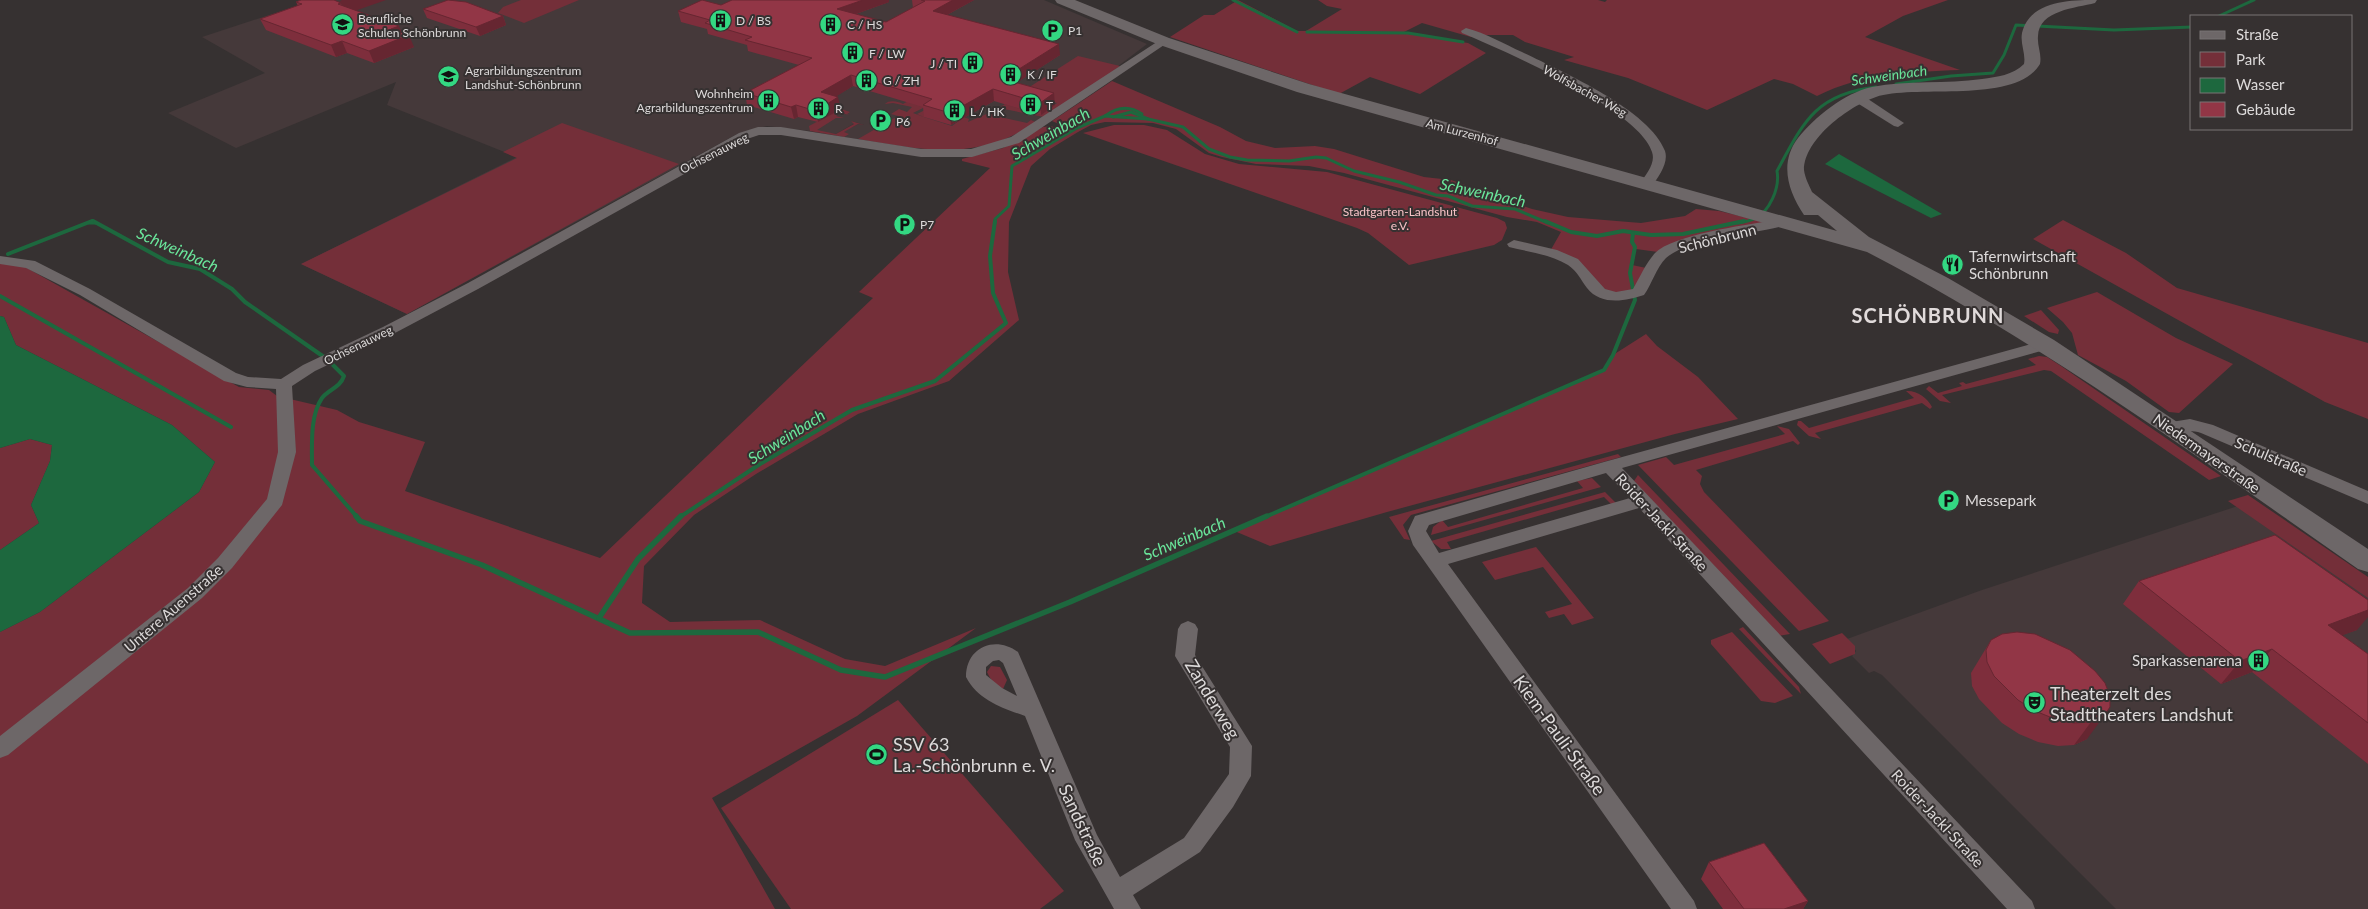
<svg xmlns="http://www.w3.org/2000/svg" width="2368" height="909" viewBox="0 0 2368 909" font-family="Lato,sans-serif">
<rect width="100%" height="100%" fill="#363131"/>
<g fill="#45393a">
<path d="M315,0H1044L1147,44L1083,93L1013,135L941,152L844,137L843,132L858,124L864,125L851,121L855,123L836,134L767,126L737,134L407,314L301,264L517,157L387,105L396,82L236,148L168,113L265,73L202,37Z"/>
<path d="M2244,504L2368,590V909H2116L1882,675L1874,671L1869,673L1852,656L1856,651L1847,639L1982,590Z"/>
</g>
<g fill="#742f39">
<path d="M521,0H579L524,23L498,13L503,7Z"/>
<path d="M1238,0L1297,31H1306L1342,9L1327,6L1318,0H1598L1605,2L1607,0H1948L1903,16L1865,37L1960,70C1910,72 1863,73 1817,96L1793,84L1774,79L1707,110L1628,78L1564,60L1574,57L1525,42L1513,35H1480L1471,37L1422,23L1402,33L1468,43L1486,53L1420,94L1370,77L1339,94L1170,37L1204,15H1214Z"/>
<path d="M1078,56L1120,66L1083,93L1044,117L999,108L1005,104L1041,115L1057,103L1020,93Z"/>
<path d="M1112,81L1220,127L1246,141L1275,148L1315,146L1334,149L1424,177L1451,180L1532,209L1568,217L1641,223L1685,216L1696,209L1719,211L1774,224L1658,252L1636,249L1632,265L1651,269L1639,292L1609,295L1585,271L1549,253L1561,232L1537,222L1507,217L1344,173L1309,166L1256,164L1222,157L1209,153L1176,129L1153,123L1105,122L1091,125L1078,132L1050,149L1031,166L1009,222L1008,272L1019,320L949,381L858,414L756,474L694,515L644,566L642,603L670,622L760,620L845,659L885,666L976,628L857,716L712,798L775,909H0V632L40,612L199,492L215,462L172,425L16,345L4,317L0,316V263L25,267L239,387L269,390L277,396L337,410L359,422L425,442L405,491L600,558L873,298L859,292L990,168L962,161V159L1003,148L1043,127L1051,126L1063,131L1068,128L1052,121Z"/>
<path d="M951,97L955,98L924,117L952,126L964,117L969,119L968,122L991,112L1003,113L1000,117L1027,123L1031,120L1035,122C1031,128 1022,131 1016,134C966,160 911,148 858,139L898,116L891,114L899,109L907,112L912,107L893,103L885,104C889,100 897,101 903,104L910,100L937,101L913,113L924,117L917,114Z"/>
<path d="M841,109L850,112L847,114L850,115L840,113L836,116L844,118H836L817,130L836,134L854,124L851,121L864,125L858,124L844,132L849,134L844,137L810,131L809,126Z"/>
<path d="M562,123L679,164L407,314L301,264L517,158L503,152Z"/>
<path d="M1114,125H1144L1167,130L1205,154L1239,164L1327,172L1497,218L1505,222L1507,228L1502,240L1494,245L1409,265L1368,233L1357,228L1083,133Z"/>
<path d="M2063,220L2126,253L2177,288L2368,343V419L2325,402L2033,239Z"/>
<path d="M2097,292L2176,338L2233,364L2179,413L2169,412L2126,381L2078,355L2072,333L2063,322L2047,308Z"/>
<path d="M2041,310L2059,330L2058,334L2049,332L2024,316Z"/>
<path d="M1646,334L1657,346L1698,377L1738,419L1675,434L1387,512L1270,546L1232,530L1604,370L1613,355Z"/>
<path d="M2039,356L2047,357L2061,366L2221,476L2209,480L2051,371L2044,370L1942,395L1951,403L1940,401L1926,389L1929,386L1938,393L1962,386L1959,383L1963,382L1966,384L2036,365L2028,359Z"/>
<path d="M1906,391C1916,390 1928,398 1932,407L1930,409L1922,403L1815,433L1821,439L1809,436L1797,425L1798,421H1801L1809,428L1914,398Z"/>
<path d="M1777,426L1789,429L1800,443L1798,445L1793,441L1696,470L1702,476L1700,484L1704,492L1829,621L1799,631L1638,465L1666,457L1674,465L1785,434Z"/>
<path d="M30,439L52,445L50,461L31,505L39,523L0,550V448Z"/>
<path d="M1618,454L1621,457L1411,515L1403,525L1410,540L1404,539L1389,517Z"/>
<path d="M1638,475L1790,634L1778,636L1634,481Z"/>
<path d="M1592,478L1601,487L1431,535L1433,527L1442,520L1448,527L1583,488L1577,481Z"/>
<path d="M1605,492L1616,503L1611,504L1604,497L1447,542L1451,549H1441L1431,541Z"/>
<path d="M2248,495L2368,577V598L2228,501Z"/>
<path d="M1536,547L1594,618L1572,625L1564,614L1549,618L1545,612L1572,604L1543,567L1495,580L1482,562Z"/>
<path d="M1743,627L1799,687L1801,694L1739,629Z"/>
<path d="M1732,632L1793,696L1775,703L1761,701L1711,644V640Z"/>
<path d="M1842,633L1855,646V654L1830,664L1812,644Z"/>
<path d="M991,666L1000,667L1007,680L1003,689C994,686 991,680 987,672Z"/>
<path d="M898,700L1064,891L1040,909H791L721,808Z"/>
</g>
<g fill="#1d683e">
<path d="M1839,154L1942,214L1931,218L1825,164Z"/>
<path d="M0,316L4,317L16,345L172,425L215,462L199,492L40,612L0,632V550L39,523L31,505L50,461L52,445L30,439L0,448Z"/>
</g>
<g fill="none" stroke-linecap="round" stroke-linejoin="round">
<g stroke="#1d683e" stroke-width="3">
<path d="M1233,0L1297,32"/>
<path d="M2219,16L2254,0"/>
<path d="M1307,32L1408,33L1463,42"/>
<path d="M1896,84L1951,76L1993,73L2004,55L2016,25L2114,30L2192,27"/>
<path d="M1105,116C1117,107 1129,105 1142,114"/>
<path d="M1113,117L1131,112L1148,119"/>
<path d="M89,223H96"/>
<path d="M995,223V219L1009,206L1012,166L1077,128L1105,116L1148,119L1183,127L1209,149L1230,157L1247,160L1289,161L1316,157L1326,158L1354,171L1399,182L1436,195L1448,196L1472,206L1515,209L1548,223"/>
<path d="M1738,223C1743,222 1750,221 1754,219C1770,212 1780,187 1777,171C1804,121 1816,94 1876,87"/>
</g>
<g stroke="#1d683e" stroke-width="4">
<path d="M93,221L168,262L200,269L232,289L245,302L324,357"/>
<path d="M1545,221L1571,232L1597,236L1623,231L1651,235L1683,234L1744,221"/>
<path d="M8,254L92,221"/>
<path d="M0,296L231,427"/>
<path d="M331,363L344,376C340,388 329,389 322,398C310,415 312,445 312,465L357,517"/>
<path d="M680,517L760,464L852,410L935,381L1006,323L993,293L990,256L995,221"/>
<path d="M1265,517L1604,370L1613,355L1635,300L1630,273L1635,247L1632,242L1633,233"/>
</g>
<g stroke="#1d683e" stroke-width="5.5">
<path d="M356,516L360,521L482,565L630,633L758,632L841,670L885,677L1070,602L1267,516"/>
<path d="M599,618L638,559L681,516"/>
</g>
<g fill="#6d6768" fill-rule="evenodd">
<path d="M1466,28C1486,33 1504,44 1522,52C1561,71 1650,110 1665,151C1669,163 1658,177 1652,186L1647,187L1640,183C1646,175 1656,163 1652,152C1640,110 1503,50 1462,33L1461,31Z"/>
<path d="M1163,38L1167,39V43L1019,143L972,157H921L781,135H759L747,139L478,289L395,333L315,371L292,386L296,452L282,505L232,568L202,598L8,755L0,758V736L188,588L218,558L267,499L278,452L276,389L247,387L224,381L80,295L26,268L0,264V256L35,261L90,289L236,373L248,377L281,379L303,365L383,327L468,283L739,133L758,127H781L921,149H971L1011,137Z"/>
<path d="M1858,94L1862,95L1904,123L1898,127L1894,126L1854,101L1852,98L1854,95Z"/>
<path d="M1780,216L1787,220L1779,227C1751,234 1687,239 1666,258C1656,268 1652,284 1644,295C1626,301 1601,306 1587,288C1581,280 1577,271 1568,265C1550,254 1528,252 1509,247L1507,244L1514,240L1557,250L1578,259L1605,289L1616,292L1633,289C1640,277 1646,263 1655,253C1673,235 1744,225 1770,221Z"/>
<path d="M2046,340L2054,345L2052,348L1622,468L2032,901L2035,909H2007L1639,508L1448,564L1694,901L1697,909H1671L1413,545L1408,531L1415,516L1604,462ZM1606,473L1630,498L1439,553L1426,531L1429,525Z"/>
<path d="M2190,419L2213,425L2368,491V504L2201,433C2188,429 2177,434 2165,431L2162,427L2165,423Z"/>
<path d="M1188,621L1195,624L1198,629L1195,655L1252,746L1251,776L1233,807L1200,852L1133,895L1141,909H1114L1075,840L1025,716C1002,708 978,700 966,677C966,647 995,635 1018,652L1097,835L1120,877L1184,838L1229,774L1230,747L1175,656L1178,629L1181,624ZM999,660L1003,663L1017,696L1002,688L986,675V667L993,661Z"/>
</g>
<path fill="#6d6768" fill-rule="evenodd" d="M1055,0H1075L1169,38L1309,84L1837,231L1818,215H1804C1788,191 1779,163 1798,138C1815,117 1844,93 1872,87C1908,80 1946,84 1982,79C1997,77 2013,75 2024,64C2026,54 2020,44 2022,33C2030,0 2071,0 2097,0L2095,3C2076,8 2039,10 2038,36C2037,46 2042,54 2040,64C2016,105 1916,84 1876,97C1849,106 1804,139 1804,170C1805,178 1809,185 1812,192L1869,237L1948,278L2054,340L2368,549V572L2358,569C2198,457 2040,342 1867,252L1297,92L1157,44L1057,3Z"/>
</g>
<g fill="#7e2e3c">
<path d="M912,0H974L947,15L1060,55L1016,83L1054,93L1055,105L1041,115L994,101L951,125L924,117L923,107L853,86L836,96L841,109L818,122L798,117L794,119L747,105L745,93L799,65L748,51L747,45L708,34L707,29L681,22L678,11L721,5L889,2L856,14L886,22L913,8Z"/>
<path d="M296,2L341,3L342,5L356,11L402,33L414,47L374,63L347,53L336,57L266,30L260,19L298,6Z"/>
<path d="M423,9L503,16L506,25L480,36L427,18Z"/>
<path d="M2139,581L2357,630L2342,635L2368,654V764L2252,672L2221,684L2123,604Z"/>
<path d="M1991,640L2105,683L2087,739L2074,745L2058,746L2038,742L2019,734L2002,723L1979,699L1972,686L1971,673Z"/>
<path d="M1709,862L1808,901L1803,909H1723L1701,879Z"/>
</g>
<g fill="#662631">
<path d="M342,0H386L346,14L340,1Z"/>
<path d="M863,0H889V2L839,20L837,9Z"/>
<path d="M953,0H974L934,22L933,11Z"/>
<path d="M503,16L506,25L480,36L476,27Z"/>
<path d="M399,26L404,38L409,35L414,47L374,63L369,51L391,29Z"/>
<path d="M342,41L347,53L336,57L331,45Z"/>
<path d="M1059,44L1060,55L1004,91L1003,79Z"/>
<path d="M851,75L853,86L824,104L821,92Z"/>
<path d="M993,89L994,101L951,125L950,113Z"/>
<path d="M1054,93L1055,105L1041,115L1040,103Z"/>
<path d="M838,97L841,109L818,122L816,111Z"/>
<path d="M796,105L798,117L794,119L791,107Z"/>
<path d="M2368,610V617L2357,630L2308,648L2328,625Z"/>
<path d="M2272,649L2252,672L2221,684L2240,661Z"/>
<path d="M2104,716L2087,739L2074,745L2091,722Z"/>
<path d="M1808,901L1803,909H1784Z"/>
</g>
<g fill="#923646" stroke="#662631">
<path d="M301,0H334L341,3L338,4L399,26L391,29L409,35L369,51L342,41L331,45L260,19L302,4L296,2Z"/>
<path d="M448,0L466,2L503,16L476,27L423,9Z"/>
<path d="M702,0L721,5L732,0H863L837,9L886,22L925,1L921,0H953L933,11L1059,44L1003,79L1054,93L1040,103L993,89L950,113L923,105L932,99L851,75L821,92L838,97L816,111L796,105L791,107L745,93L812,58L745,40L752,37L705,23L710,20L678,11Z"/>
<path d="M2275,535L2368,600V610L2328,625L2368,654V723L2272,649L2240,661L2139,581Z"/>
<path d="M2017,632L2035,634L2070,650L2095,671L2105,683L2110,696V707L2104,716L2091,722L2074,723L2055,719L2035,711L2018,700L1994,676L1987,662L1986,650L1991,640L2002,634Z"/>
<path d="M1764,843L1808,901L1784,909H1744L1709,862Z"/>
</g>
<defs>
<symbol id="building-disc" viewBox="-11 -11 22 22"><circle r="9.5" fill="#33d882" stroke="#363131"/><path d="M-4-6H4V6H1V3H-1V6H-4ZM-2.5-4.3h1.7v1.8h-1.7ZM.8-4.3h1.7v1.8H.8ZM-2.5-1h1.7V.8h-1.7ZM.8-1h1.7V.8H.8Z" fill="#111"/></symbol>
<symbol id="school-disc" viewBox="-11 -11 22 22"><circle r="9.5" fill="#33d882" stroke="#363131"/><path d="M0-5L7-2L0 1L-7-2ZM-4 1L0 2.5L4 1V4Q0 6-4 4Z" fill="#111"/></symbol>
<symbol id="parking-disc" viewBox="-11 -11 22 22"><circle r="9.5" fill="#33d882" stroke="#363131"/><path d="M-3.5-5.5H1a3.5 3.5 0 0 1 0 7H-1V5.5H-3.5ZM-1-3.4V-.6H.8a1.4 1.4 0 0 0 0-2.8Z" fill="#111"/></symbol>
<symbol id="university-disc" viewBox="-11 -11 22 22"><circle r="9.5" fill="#33d882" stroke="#363131"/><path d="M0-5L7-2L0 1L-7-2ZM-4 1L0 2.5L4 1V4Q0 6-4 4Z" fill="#111"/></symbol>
<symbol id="restaurant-disc" viewBox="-11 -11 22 22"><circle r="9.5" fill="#33d882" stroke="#363131"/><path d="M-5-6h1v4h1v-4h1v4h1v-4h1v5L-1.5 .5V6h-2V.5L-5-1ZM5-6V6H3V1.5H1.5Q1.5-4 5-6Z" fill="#111"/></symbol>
<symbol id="theatre-disc" viewBox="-11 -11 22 22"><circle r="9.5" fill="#33d882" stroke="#363131"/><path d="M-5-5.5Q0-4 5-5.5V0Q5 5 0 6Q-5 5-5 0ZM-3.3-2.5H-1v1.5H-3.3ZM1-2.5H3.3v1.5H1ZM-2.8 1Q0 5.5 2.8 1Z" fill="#111"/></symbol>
<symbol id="stadium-disc" viewBox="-11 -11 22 22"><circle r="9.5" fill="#33d882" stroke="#363131"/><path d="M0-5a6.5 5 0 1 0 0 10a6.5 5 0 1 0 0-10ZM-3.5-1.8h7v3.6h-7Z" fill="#111"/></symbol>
</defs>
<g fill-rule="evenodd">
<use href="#building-disc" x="708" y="8" width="25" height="25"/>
<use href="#building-disc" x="818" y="12" width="25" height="25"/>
<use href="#school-disc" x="330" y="12" width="25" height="25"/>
<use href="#parking-disc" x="1040" y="18" width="25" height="25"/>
<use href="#building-disc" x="840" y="40" width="25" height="25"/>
<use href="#building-disc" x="960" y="50" width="25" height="25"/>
<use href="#building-disc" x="998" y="62" width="25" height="25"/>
<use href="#university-disc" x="436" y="64" width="25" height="25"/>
<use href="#building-disc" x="854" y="68" width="25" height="25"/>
<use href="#building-disc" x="756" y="88" width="25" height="25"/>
<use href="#building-disc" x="1018" y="92" width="25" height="25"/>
<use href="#building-disc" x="806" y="96" width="25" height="25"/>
<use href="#building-disc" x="942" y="98" width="25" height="25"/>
<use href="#parking-disc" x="868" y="108" width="25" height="25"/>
<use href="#parking-disc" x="892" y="212" width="25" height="25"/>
<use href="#restaurant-disc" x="1940" y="252" width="25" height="25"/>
<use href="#parking-disc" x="1936" y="488" width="25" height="25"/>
<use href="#building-disc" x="2246" y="648" width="25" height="25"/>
<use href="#theatre-disc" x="2022" y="690" width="25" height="25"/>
<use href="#stadium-disc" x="864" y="742" width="25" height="25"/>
</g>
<g text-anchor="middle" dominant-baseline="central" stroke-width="4" stroke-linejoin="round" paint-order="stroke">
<g font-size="12" fill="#dddada" stroke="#363131" text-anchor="start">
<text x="358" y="18">Berufliche<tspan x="358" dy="14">Schulen Schönbrunn</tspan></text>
<text x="736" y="20">D / BS</text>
<text x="847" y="24">C / HS</text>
<text x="1068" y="30">P1</text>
<text x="869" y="53">F / LW</text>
<text x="957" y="63" text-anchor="end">J / TI</text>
<text x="465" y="70">Agrarbildungszentrum<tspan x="465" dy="14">Landshut-Schönbrunn</tspan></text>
<text x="1027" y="74">K / IF</text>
<text x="883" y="80">G / ZH</text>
<text x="753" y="93" text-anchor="end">Wohnheim<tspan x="753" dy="14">Agrarbildungszentrum</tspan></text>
<text x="1046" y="105">T</text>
<text x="835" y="108">R</text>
<text x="970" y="111">L / HK</text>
<text x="896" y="121">P6</text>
<text x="920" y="224">P7</text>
</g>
<g font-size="12" fill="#dddada" stroke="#363131">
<text transform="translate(1585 91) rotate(29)">Wolfsbacher Weg</text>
<text transform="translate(1462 132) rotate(15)">Am Lurzenhof</text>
<text transform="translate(714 153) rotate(-27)">Ochsenauweg</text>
<text transform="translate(358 345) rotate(-26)">Ochsenauweg</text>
</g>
<g font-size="12" fill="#f8c2c6" stroke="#363131">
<text x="1400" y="211">Stadtgarten-Landshut<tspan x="1400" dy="14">e.V.</tspan></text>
</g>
<g font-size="14" font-style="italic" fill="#6ae69b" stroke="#363131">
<text transform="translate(1889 75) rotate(-8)">Schweinbach</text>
</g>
<g font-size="15" fill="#dddada" stroke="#363131">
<text transform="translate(1717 238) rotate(-14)">Schönbrunn</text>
<text transform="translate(2207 453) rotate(35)">Niedermayerstraße</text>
<text transform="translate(2271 456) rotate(23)">Schulstraße</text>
<text transform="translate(1662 522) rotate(47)">Roider-Jackl-Straße</text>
<text transform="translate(173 608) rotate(-41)">Untere Auenstraße</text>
<text transform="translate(1938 818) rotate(47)">Roider-Jackl-Straße</text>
</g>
<g font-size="15" fill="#dddada" stroke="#363131" text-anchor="start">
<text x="1969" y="256">Tafernwirtschaft<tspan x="1969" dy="17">Schönbrunn</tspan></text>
<text x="1965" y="500">Messepark</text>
<text x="2242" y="660" text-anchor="end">Sparkassenarena</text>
</g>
<g font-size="16" font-style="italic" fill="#6ae69b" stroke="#363131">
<text transform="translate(1050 133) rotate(-30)">Schweinbach</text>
<text transform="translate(1483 192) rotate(12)">Schweinbach</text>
<text transform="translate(178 249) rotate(24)">Schweinbach</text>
<text transform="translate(786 436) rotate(-32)">Schweinbach</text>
<text transform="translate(1184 538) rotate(-23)">Schweinbach</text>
</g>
<g font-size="18" fill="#dddada" stroke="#363131" text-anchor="start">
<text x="2050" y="693">Theaterzelt des<tspan x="2050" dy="21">Stadttheaters Landshut</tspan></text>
<text x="893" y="744">SSV 63<tspan x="893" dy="21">La.-Schönbrunn e. V.</tspan></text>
</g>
<g font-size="18" fill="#dddada" stroke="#363131">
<text transform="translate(1213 699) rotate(59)">Zanderweg</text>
<text transform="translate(1560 735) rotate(54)">Kiem-Pauli-Straße</text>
<text transform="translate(1083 825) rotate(65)">Sandstraße</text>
</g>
<g font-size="20" font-weight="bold" letter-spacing="1" fill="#e1dbdb" stroke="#363131">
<text x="1928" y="315">SCHÖNBRUNN</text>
</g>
</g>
<rect x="2190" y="15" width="162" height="115" fill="#363131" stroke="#797575"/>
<rect x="2200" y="31" width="25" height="8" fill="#6d6768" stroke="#797575"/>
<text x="2236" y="40" font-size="15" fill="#dddada">Straße</text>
<rect x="2200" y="52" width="25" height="15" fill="#742f39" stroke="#797575"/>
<text x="2236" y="65" font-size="15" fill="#dddada">Park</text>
<rect x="2200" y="78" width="25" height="15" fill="#1d683e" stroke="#797575"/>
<text x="2236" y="90" font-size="15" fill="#dddada">Wasser</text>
<rect x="2200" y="102" width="25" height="15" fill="#923646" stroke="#797575"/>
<text x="2236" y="115" font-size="15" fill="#dddada">Gebäude</text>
</svg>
